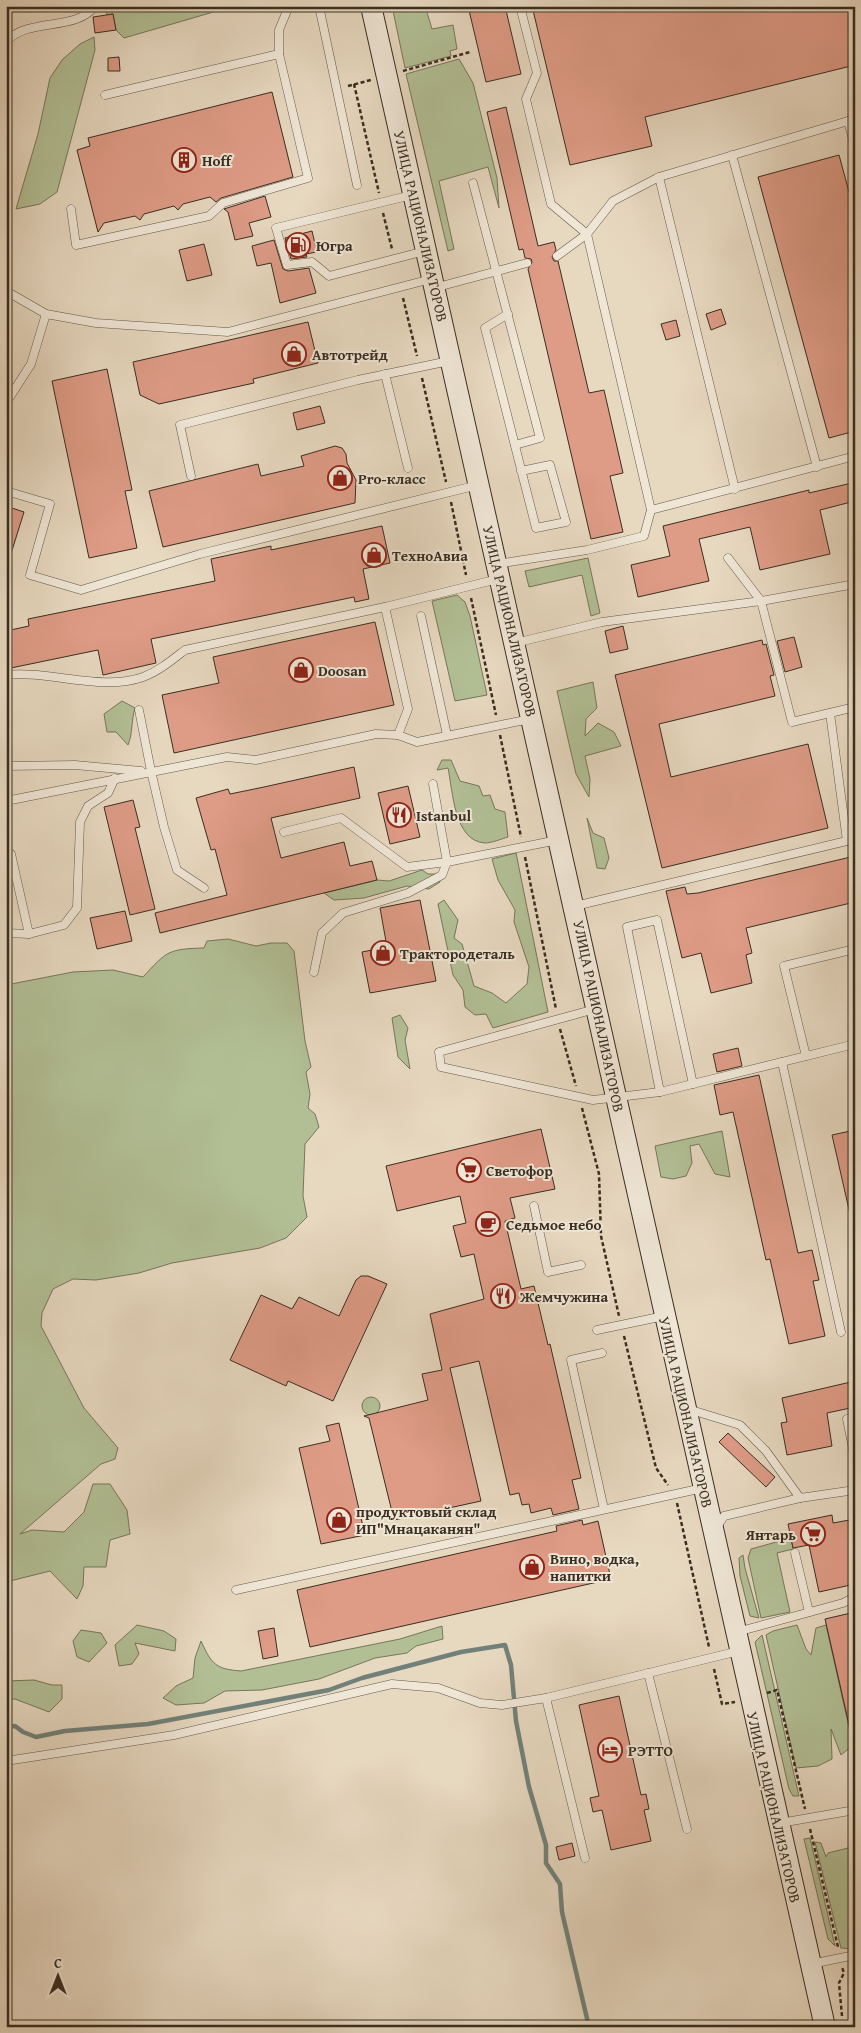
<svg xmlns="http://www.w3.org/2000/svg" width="861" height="2033" viewBox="0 0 861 2033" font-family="'Gentium Book Plus',serif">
<rect width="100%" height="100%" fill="#e7d8c0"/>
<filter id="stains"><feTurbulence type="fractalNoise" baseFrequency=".004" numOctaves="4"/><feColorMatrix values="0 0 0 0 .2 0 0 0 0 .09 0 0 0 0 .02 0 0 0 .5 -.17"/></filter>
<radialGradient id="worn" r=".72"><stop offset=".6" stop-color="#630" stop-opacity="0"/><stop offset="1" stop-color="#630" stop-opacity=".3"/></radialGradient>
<g fill="#b2bf95" stroke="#76765b">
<path d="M105,6H234L124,38L116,30L113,14L107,15Z"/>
<path d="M392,6H425L432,29L453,25L457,49L450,51L451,56L405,68Z"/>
<path d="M94,37L95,50L57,192L40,204L16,209L38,134L50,78L62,60L80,44Z"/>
<path d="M459,59L473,83L497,178L499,208L488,167L439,181L454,249L448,251L406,74Z"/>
<path d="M588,558L600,613L591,616L582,575L529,587L525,571Z"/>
<path d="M457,595L465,602L470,616L487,695L455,701L432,601Z"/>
<path d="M593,682L597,708L586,719L585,736L598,723L614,732L621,746L585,756L590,779L589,797L576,774L557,691Z"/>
<path d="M122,701L135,708C131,721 133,733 128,745L116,732H107L104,714Z"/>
<path d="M442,760H451L460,781L479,786L483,796L490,795L495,809L505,812L508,837C501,839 492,843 485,843C454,841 453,792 448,768L437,770Z"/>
<path d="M587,818L593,833L604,838L609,858L605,869L597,868Z"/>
<path d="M516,853L548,1012L493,1028L486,1014L475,1015L465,1007L463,990L453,975L438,904L444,900L458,920L454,938L462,944L474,986L492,993L506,1003L527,984L529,967L514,922L515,910L498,880L492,859Z"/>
<path d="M422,870L428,874H438L440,882L429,889L407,886L364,898L334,900L324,893L377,880L389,881Z"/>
<path d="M228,939L256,946L271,943H287L294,951L305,1041L311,1067L306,1072L310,1094L308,1108L315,1114L319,1127L305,1144L303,1196L307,1217L286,1238L260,1248L172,1263L139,1273L96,1280L73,1279L53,1289L42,1313L41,1326L84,1408L118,1448L115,1459L101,1464L20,1534L32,1530L64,1532L84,1512L93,1484H110L127,1510L130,1534L110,1540L106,1567H84L83,1586L77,1599L50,1571L6,1582V985L73,972L113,970L143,977C167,951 168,949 204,948L207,941Z"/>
<path d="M400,1015L408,1028L405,1040L410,1069L398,1057L392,1018Z"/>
<path d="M722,1131L730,1177L715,1174L699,1144L690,1146L692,1163L686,1176L673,1179L661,1177L655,1146Z"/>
<circle cx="371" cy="1406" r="9"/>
<path d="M791,1538L793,1549L777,1553L790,1612L761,1618L748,1558L751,1549Z"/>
<path d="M743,1555L745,1568L759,1618L750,1616L740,1576L739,1558Z"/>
<path d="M137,1625L164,1631L176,1639L175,1651L135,1643L139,1654L132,1664L119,1666L115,1645Z"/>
<path d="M797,1625L806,1649L811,1655L816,1628L826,1625L853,1745L841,1755L831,1729L832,1759L818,1766L796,1768L766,1635L773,1631Z"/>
<path d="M442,1626L443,1639L416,1646L407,1653L375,1658L319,1679L262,1690L225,1691L204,1703L176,1705L163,1698L176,1686L193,1678L195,1658L201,1641C212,1665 216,1669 241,1671L400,1639Z"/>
<path d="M81,1630L101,1633L107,1643L89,1662L77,1657L73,1641Z"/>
<path d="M762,1635L799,1796H793L789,1789L755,1642Z"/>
<path d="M34,1680L52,1685H62V1699L49,1712L15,1699L6,1700V1681Z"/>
<path d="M810,1838L835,1946L828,1939L804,1839Z"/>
<path d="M815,1842L821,1843L826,1857L828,1853L852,1847L855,1861V1909L852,1911L855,1927V1949L841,1948Z"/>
</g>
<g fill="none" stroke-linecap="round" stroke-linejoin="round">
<path stroke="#71817a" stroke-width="4.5" d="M6,1727L15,1726L23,1732L36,1737L65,1731L148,1724L329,1690L362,1678L461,1652L505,1645L511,1665L516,1721L529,1787L546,1845V1863L560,1884L562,1912L589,2027"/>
</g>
<g fill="#de9b86" stroke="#392e21">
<path d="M468,6H505L521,74L486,82Z"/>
<path d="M532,6H855V65L645,117L652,146L570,165Z"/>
<path d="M113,14L116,30L95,33L93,17Z"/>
<path d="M119,57L120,71H108V58Z"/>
<path d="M272,92L293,177L221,198L216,202L210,197L183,204L178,210L174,206L144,214L140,220L135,216L104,223L98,232L77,150L90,146L88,138Z"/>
<path d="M506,107L538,246L554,242L556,250L552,257L554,261H558L589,393L604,390L623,473L610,476L623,532L591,539L528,269L532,262L531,259L525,258L523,249L519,250L487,112Z"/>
<path d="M839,155L855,214V431L829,438L758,177Z"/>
<path d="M265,196L271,217L249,223L253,236L235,240L228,212L224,209Z"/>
<path d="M312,231L317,252L306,254L307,257L291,259L285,238Z"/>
<path d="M274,240L283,269L288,271L309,268L316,293L280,303L271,263L257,266L252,246Z"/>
<path d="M204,244L212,275L187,281L179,250Z"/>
<path d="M721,309L726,324L711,330L706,314Z"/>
<path d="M676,320L680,336L666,340L661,324Z"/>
<path d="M308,322L318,363L253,379L254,383L159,404L140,395L133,362Z"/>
<path d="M107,369L132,490L125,491L137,548L89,558L52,381Z"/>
<path d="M320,406L325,423L297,430L293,413Z"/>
<path d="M335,446L342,448L346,454L347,463L356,480L355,503L163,547L149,491L258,464L261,476L304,466L301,456Z"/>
<path d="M852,483L855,501L820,510L830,554L760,570L750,527L699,539L709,581L638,597L631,565L670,556L663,526L809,490V493Z"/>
<path d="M6,506L24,512L9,560L6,559Z"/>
<path d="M382,526L390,563L363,569L369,599L355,602L354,597L151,639L156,663L103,675L98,650L6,669V631L29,626L28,619L215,581L211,559L271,546V550Z"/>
<path d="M375,622L394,705L174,753L162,695L219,683L213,657Z"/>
<path d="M623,626L628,649L610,653L605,631Z"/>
<path d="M794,637L802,667L785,672L777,641Z"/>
<path d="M762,640L763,645L766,644L774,675L770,676L775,696L659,724L671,777L808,744L828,828L662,868L615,675Z"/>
<path d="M354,767L360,798L271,818L281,858L344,842L350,866L372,861L377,880L160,933L155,913L227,895L215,849L211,850L196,798L228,789L230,794L264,787Z"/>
<path d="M408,786L420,837L390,844L378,793Z"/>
<path d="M133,800L140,827L135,828L155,909L130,915L104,807Z"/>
<path d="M855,856V902L746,928L752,953L746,955L752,983L711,993L701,953L682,958L666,891L685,887L687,894L698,893Z"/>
<path d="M420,900L436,981L370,993L362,952L387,947L380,908Z"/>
<path d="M125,911L132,941L97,949L90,918Z"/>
<path d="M738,1048L742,1066L717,1072L713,1054Z"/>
<path d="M759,1075L798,1253L812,1250L819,1280L813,1281L825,1336L789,1344L770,1259L766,1260L733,1112L720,1115L714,1085Z"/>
<path d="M541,1129L555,1189L510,1198L515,1218L505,1221L521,1289L534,1286L548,1345L550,1344L581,1478L572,1480L579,1509L553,1515L551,1508L531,1513L529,1504L522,1505L519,1493L510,1495L479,1361L450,1368L481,1501L394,1520L369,1418L364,1416L428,1400L422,1374L442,1370L430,1314L484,1299L474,1254L461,1257L453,1226L466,1223L460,1196L397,1211L386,1166Z"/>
<path d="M855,1130V1214H850L832,1135Z"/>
<path d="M361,1276H368L387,1284L333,1401L288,1381L286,1386L230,1360L261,1295L292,1309L299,1297L339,1316L356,1280Z"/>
<path d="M855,1381V1407L827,1413L832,1446L787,1455L781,1423L787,1422L782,1398Z"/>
<path d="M339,1423L365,1535L321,1544L299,1448L330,1441L326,1426Z"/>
<path d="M728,1433L775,1477L766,1487L719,1442Z"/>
<path d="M832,1515L833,1523L855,1519V1584L819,1592L809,1545L793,1548L788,1524Z"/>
<path d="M582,1520L583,1525L598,1521L611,1579L310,1647L297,1590L557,1531L556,1526Z"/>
<path d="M851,1613L855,1629V1728L850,1729L825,1619Z"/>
<path d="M274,1628L278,1656L263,1659L258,1631Z"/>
<path d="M619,1696L641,1795L646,1794L649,1809L644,1810L651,1841L611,1850L602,1810L593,1812L590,1798L599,1796L579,1705Z"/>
<path d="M572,1843L575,1856L559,1860L556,1847Z"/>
</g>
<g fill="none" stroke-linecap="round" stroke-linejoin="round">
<defs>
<g id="lane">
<path d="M319,6L357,185"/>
<path d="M6,42C27,17 76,32 95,6"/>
<path d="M105,95L279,54"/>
<path d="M848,121L855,147"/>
<path d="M732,155L817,467"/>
<path d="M659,177L735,489"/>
<path d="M473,183L540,438L515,445"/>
<path d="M412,195L276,228L287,265L312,262L329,276L425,251"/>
<path d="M71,209L76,245L209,216L223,203L308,178L279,54V30L289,6"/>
<path d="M557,256L587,234L613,201L659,177L855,119"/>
<path d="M434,288L527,263"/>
<path d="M6,291L46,314L96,323L228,332L431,279"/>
<path d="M508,314L485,328L536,528L566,522L550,465L521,471"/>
<path d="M385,374L408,468"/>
<path d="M6,403L31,364L46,314"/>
<path d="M191,476L180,425L358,380L449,361"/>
<path d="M6,491L50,504L30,575L81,590L200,554L478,485"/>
<path d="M651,510L855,456"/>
<path d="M728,558L761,601L792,722L855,707"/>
<path d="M497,564L587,550L644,536L651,510L587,234L551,204L526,99L537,73L520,6"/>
<path d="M385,607L408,709L398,735"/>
<path d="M421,616L447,735"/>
<path d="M515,643L602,622L761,601L855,584"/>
<path d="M6,675C49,670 102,692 143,677C159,671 172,660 185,650L385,607L498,579"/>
<path d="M139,710L151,771L164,827L177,870L204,888"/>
<path d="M830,713L847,841"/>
<path d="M6,766L75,765L141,771"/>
<path d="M6,801L227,757L256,760L376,734L398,735L417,742L530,719"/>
<path d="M284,832L341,818L407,867L447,862L558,840"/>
<path d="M6,849L11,854L29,934"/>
<path d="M575,906L855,839"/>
<path d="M6,933L29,934L64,925L77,908L80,822L88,806L108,793L115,778"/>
<path d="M314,972L322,933L343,913L408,893L442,875L447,862L433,784"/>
<path d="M595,1009L439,1052L441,1067L593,1100L660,1092L855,1044"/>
<path d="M806,1056L784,966L855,949"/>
<path d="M782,1062L841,1332"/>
<path d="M660,1092L627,927L657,920L693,1084"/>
<path d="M534,1206L548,1272L581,1265"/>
<path d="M597,1330L664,1316"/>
<path d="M602,1353L571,1360L604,1509"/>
<path d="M688,1409L740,1425L766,1451L800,1498L724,1516L717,1527"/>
<path d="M855,1417L847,1419L855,1459"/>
<path d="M800,1498L855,1490"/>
<path d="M795,1553L809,1612"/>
<path d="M236,1590L703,1488"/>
<path d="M737,1632L843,1603L855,1597"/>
<path d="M648,1673L687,1829"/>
<path d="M546,1698L585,1858"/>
<path d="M6,1761L174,1735L392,1684L438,1688L480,1703L502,1705L546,1698L739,1651"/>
<path d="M780,1823L855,1810"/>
<path d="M811,1964L855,1955"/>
</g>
<path id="secondary" d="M371,6L825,2027"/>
</defs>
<use href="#lane" stroke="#645849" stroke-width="9"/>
<use href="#secondary" stroke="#392e21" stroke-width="22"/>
<g stroke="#392e21" stroke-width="2.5" stroke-dasharray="4 2.5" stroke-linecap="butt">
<path d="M403,71L470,52"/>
<path d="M354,84L379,193"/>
<path d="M348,86L371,80"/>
<path d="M383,213L392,249"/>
<path d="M403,298L417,356"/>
<path d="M422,378L446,482"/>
<path d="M451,502L466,575"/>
<path d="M471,598L496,715"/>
<path d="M500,735L521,837"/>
<path d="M525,857L556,1009"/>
<path d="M560,1029L576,1086"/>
<path d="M582,1108L599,1174L601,1236L619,1316"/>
<path d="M624,1336L656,1468L668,1485"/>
<path d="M677,1503L709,1647"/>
<path d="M714,1669L722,1704L735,1702"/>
<path d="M767,1693L777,1690L805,1809"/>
<path d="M810,1829L838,1947"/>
<path d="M842,2016L839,1983L844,1973L842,1967"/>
</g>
<use href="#lane" stroke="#efe6d6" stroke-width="8"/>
<use href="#secondary" stroke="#efe6d6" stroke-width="20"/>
</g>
<defs>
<symbol id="building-ring" viewBox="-11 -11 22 22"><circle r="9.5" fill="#efe6d6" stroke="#8f2418" stroke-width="1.5"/><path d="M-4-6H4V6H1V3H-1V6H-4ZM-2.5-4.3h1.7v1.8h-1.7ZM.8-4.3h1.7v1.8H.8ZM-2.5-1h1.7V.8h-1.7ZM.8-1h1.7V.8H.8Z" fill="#8f2418"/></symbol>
<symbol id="fuel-ring" viewBox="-11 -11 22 22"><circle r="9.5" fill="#efe6d6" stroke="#8f2418" stroke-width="1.5"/><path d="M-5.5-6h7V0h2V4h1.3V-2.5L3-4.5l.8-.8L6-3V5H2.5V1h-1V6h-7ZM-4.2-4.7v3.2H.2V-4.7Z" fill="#8f2418"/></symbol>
<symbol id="shop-ring" viewBox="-11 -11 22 22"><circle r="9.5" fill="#efe6d6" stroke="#8f2418" stroke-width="1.5"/><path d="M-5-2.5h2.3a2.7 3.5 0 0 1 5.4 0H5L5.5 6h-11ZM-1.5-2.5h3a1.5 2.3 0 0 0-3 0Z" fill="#8f2418"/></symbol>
<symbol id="restaurant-ring" viewBox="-11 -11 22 22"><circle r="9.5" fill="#efe6d6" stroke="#8f2418" stroke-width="1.5"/><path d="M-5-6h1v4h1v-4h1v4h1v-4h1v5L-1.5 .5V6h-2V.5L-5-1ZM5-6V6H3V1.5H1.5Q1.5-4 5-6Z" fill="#8f2418"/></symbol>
<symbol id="supermarket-ring" viewBox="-11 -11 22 22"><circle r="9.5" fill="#efe6d6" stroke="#8f2418" stroke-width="1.5"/><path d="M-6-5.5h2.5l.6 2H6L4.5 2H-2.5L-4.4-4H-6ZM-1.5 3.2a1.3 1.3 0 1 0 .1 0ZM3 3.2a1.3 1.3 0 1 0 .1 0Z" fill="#8f2418"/></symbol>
<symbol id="cafe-ring" viewBox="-11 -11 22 22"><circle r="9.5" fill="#efe6d6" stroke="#8f2418" stroke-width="1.5"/><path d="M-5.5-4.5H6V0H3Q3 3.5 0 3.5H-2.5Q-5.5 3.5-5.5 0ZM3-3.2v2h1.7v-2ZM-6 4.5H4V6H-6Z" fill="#8f2418"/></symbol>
<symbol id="hotel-ring" viewBox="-11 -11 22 22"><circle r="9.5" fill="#efe6d6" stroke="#8f2418" stroke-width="1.5"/><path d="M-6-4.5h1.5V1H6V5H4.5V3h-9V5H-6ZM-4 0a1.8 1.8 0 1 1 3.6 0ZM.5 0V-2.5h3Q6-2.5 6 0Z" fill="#8f2418"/></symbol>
</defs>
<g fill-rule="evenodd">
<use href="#building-ring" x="170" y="146" width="28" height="28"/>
<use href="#fuel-ring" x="284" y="231" width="28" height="28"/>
<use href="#shop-ring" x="280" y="340" width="28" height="28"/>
<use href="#shop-ring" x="326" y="464" width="28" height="28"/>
<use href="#shop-ring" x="360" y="541" width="28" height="28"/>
<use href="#shop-ring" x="287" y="656" width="28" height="28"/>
<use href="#restaurant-ring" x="385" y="801" width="28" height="28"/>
<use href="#shop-ring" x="369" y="939" width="28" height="28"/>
<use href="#supermarket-ring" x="455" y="1156" width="28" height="28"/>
<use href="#cafe-ring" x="474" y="1210" width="28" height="28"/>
<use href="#restaurant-ring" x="489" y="1282" width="28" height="28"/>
<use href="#shop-ring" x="325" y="1506" width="28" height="28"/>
<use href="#supermarket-ring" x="799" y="1520" width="28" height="28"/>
<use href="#shop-ring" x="518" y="1553" width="28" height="28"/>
<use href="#hotel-ring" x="596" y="1736" width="28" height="28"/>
</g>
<g text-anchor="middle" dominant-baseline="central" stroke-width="4" stroke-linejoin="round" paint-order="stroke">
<g font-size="15" font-weight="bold" fill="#392e21" stroke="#efe6d6" text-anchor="start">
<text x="202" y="160">Hoff</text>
<text x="316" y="245">Югра</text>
<text x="312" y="354">Автотрейд</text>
<text x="358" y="478">Pro-класс</text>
<text x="392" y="555">ТехноАвиа</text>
<text x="318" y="670">Doosan</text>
<text x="416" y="815">Istanbul</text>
<text x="400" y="953">Трактородеталь</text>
<text x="486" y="1170">Светофор</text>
<text x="506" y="1224">Седьмое небо</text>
<text x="520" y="1296">Жемчужина</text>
<text x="356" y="1511">продуктовый склад<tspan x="356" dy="17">ИП"Мнацаканян"</tspan></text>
<text x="796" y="1534" text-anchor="end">Янтарь</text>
<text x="550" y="1558">Вино, водка,<tspan x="550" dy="17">напитки</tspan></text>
<text x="628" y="1750">РЭТТО</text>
</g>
<g font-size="15" fill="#392e21" stroke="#efe6d6">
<text transform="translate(421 226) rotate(77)">УЛИЦА РАЦИОНАЛИЗАТОРОВ</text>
<text transform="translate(510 621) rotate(77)">УЛИЦА РАЦИОНАЛИЗАТОРОВ</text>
<text transform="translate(599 1016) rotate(78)">УЛИЦА РАЦИОНАЛИЗАТОРОВ</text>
<text transform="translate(686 1412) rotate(77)">УЛИЦА РАЦИОНАЛИЗАТОРОВ</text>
<text transform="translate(774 1807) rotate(77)">УЛИЦА РАЦИОНАЛИЗАТОРОВ</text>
</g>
</g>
<rect width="861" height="2033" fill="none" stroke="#e7d8c0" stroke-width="25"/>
<rect x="8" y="8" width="846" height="2018" fill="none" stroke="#392e21" stroke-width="2.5"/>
<rect x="12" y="12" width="836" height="2008" fill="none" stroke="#392e21"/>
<g transform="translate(58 1976)" stroke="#efe6d6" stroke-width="4" paint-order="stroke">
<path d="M0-4L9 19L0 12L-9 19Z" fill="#392e21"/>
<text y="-8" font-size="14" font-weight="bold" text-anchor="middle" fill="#392e21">С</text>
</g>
<rect width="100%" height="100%" filter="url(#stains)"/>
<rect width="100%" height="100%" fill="url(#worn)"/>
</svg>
